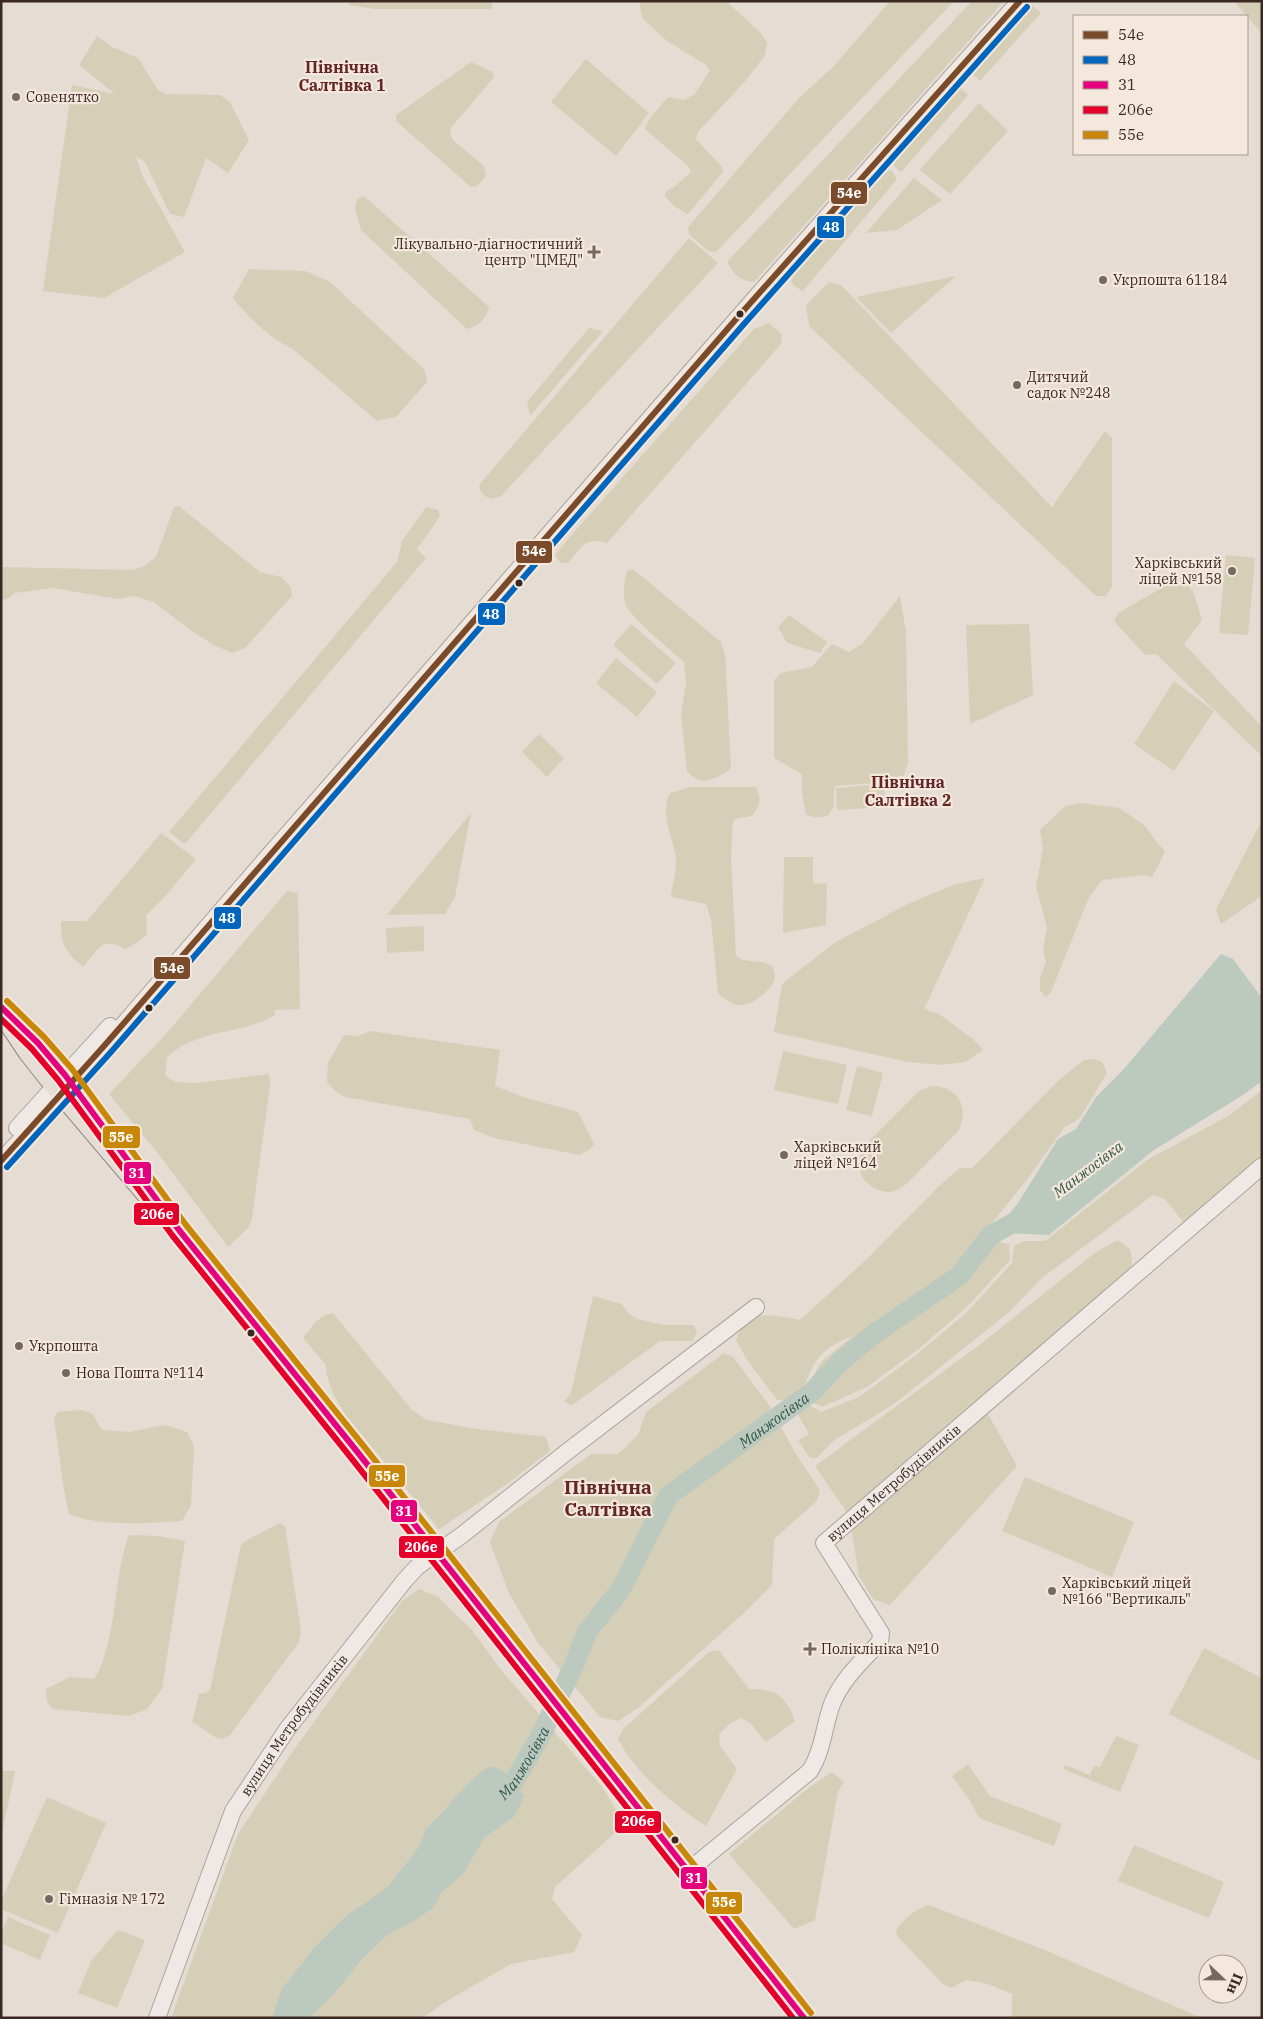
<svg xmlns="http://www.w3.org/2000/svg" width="1263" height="2019" viewBox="0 0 1263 2019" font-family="'IBM Plex Serif',serif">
<rect width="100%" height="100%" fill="#e5dcd3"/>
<g fill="#d6cfb7">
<path d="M348,1H492V9H374L349,5Z"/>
<path d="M639,1H726L761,33L767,43L765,55L748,78L698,132L696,139L721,166L723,172L688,214L674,206L665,196L666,191L673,188L691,172L688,166L645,129L649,119L668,97L684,100L695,94L710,70L706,65L667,41L642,18Z"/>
<path d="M890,1H954L716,252L708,251L689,234L688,227L800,97L834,66Z"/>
<path d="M972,1H1004L754,282C740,281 733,274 727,262Z"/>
<path d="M1234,1H1262V34Z"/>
<path d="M1030,4L1041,13L980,81L968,70Z"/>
<path d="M97,36L112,47L138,58L158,90L166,94L220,95L230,102L249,140L228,173L173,136L206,158L184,217L170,214L145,162L136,156L142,175L185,252L104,298L43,291L72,85L115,94L79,65Z"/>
<path d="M586,59L649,113L616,156L551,102Z"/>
<path d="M471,62L493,72L494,77L450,129L452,139L484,166L486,176L477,186L471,187L396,121V115Z"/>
<path d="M958,85L968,95L901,172L895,167L892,160Z"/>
<path d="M979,103L1008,131L950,194L920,170Z"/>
<path d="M886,170L892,171L897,179L803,291L794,286L791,281L796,270Z"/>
<path d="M914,178L942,200L897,230L866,233Z"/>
<path d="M364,196L489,307C487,318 477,327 467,329L361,230L355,208L357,199Z"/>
<path d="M689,238L718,263L501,496L491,499L483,495L479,488L480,484Z"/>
<path d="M249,269L305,271L329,281L425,370L427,382L396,417L377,421L293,349C270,339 249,318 233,298Z"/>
<path d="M956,276L891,333L856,297Z"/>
<path d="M829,282L841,285L1052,507L1105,431L1112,438V586L1106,596H1096L809,326L806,305Z"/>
<path d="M769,323L782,335L781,344L607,543C585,536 581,548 568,563H561L555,555L576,530L754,329Z"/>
<path d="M589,328L603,331L530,416L527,402Z"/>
<path d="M179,506L260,572L281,577L291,587L292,596L245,648L232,653L214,645L190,630L154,602L134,596L118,599L53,588L14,593L8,599L1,600L2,567L133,570L144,566L156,557L174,507Z"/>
<path d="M426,507L438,510L440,516L417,549L426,558L185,844L169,832L397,562L402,541Z"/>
<path d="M1226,555L1255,558L1248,635L1219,633Z"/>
<path d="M633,569L721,642L725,655L731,768C717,779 700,788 687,771L681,715L686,683L684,662C671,650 630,618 625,603C623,595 624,580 627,571Z"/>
<path d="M1185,582L1193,591L1202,620L1184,644L1262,727V756L1156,654L1145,655L1114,621L1118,613L1165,586Z"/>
<path d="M900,596L906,632L908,762L904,775L876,783L835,786L833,808L828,816C820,817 813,819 806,814L802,794V774L774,758V680L781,673L812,667L832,644L849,652L863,643Z"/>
<path d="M789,615L827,642L820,653L787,643L778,627Z"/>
<path d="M631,624L676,663L657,684L613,645Z"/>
<path d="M1029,624L1033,695L970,724L966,625Z"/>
<path d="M616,658L657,692L637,717L596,683Z"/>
<path d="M1174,681L1214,711L1174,771L1134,744Z"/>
<path d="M539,734L564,758L547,777L522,752Z"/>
<path d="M884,784L885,807L837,810L836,788Z"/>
<path d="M691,787H756C762,799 760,806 752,816L735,819L733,821L731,857L736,956C747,965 759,958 772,966C773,969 775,974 775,977C774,989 753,1004 743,1005C733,1006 724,999 718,993L711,920L706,904L671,897C672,885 677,870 676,858C673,837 659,813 670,793Z"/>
<path d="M1081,803L1119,808L1143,824L1165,852L1152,877L1145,875L1102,880L1089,897L1051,992L1046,997L1040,990V978L1046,962L1043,950L1047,927L1036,887L1043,848L1040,830L1065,806Z"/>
<path d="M471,813L455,897L445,914L387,915Z"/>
<path d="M1262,820V896L1221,924L1216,910Z"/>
<path d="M161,833L196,859L163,899L146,915L147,934L138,942L125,949C101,936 99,949 83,967C65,951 61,945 61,921H87Z"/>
<path d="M784,857H813V884L827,883L826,925L783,933Z"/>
<path d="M985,878L924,1009L939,1014L973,1039L983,1050L965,1062L941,1065L908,1062L774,1032L782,984L834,943L908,904L953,885Z"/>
<path d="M287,891L298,893L300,1009L274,1010L275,1015C242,1035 198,1028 167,1057L165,1075L175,1082L197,1083L269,1074L270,1086L252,1218L249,1227L228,1247L160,1156L109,1094L166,1034Z"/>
<path d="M424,926V951L387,953L386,928Z"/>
<path d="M370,1031L500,1050L495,1086L526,1098L578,1112L594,1144L589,1150L579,1155L494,1138L474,1130L470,1119L345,1097L337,1093L327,1082L328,1063L344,1035L358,1036Z"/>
<path d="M783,1051L847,1065L838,1104L774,1090Z"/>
<path d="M1094,1059L1102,1062L1107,1073L1080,1118L1064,1128L1025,1182L980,1238L1009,1244L1010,1260L969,1305L920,1348L867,1387L822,1407L810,1401L808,1384L822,1361L854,1335C841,1341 826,1347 818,1359C807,1373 807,1389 792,1401L777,1400L746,1358L736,1340C748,1307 771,1315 800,1320L868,1258L939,1186L960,1168H972L1060,1079L1084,1060Z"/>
<path d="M857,1066L883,1073L872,1116L846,1110Z"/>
<path d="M931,1086C957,1085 970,1107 959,1130C946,1144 932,1158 918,1172C913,1177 907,1184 901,1188C889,1196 871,1190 863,1178C857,1167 859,1155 865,1145L919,1091Z"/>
<path d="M1262,1090V1166L1189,1229L1165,1199L1153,1195L1042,1278L1008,1313L894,1404L833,1441L817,1458H810L798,1440L809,1434L796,1411L807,1404L821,1412L859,1397L911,1359L966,1313L1012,1263L1014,1246L1025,1241H1045L1147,1160L1230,1115Z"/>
<path d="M1118,1240L1130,1249L1132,1259L1130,1274L850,1517L815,1466L978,1346L1096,1252Z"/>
<path d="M593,1296L622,1304L629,1314L637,1319L663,1325H693L697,1332L693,1341H660L572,1405L564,1402L571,1393Z"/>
<path d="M333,1313L412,1410L427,1420L477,1429L546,1437L550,1451L504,1486L439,1529L344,1413L333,1393L327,1376L326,1365L303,1338C312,1326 318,1316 333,1313Z"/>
<path d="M724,1353L733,1357L769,1405L797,1456L820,1490L817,1501L774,1539L772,1585L745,1612L638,1708L618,1721L600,1717L538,1643L509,1593L490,1542L499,1522L591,1454H618L638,1435L646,1412Z"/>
<path d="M984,1407L1017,1466L890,1605L873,1599L859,1576L850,1521Z"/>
<path d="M80,1410L92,1413L102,1430L129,1432L165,1425L187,1432L194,1447L191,1505L182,1521C149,1523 99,1527 69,1514L64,1490L54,1418L58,1412Z"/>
<path d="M1025,1477L1134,1522L1112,1577L1002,1531Z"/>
<path d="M280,1523L285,1527L301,1630L299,1642L230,1735L222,1739L215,1737L192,1722L199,1694L206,1693L210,1690L241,1545L249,1539Z"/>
<path d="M129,1535L159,1536L185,1541L162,1689L147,1709L129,1716L53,1709L47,1702L46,1689L70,1677L94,1679C102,1668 104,1656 108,1643C117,1608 116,1570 129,1535Z"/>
<path d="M419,1589L438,1597L472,1630L501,1670L602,1787L625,1824L555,1887L552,1899L582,1935L574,1952L511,1964L450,1999L422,2018H171L238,1834L295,1748L402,1601Z"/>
<path d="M1204,1648L1262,1678V1762L1169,1714Z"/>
<path d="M719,1650L749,1689C776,1689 786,1696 795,1721L766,1742L750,1723L741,1718L732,1722L719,1734L720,1746L737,1769L706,1826C674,1805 636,1774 618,1739L623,1729L709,1652Z"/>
<path d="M1116,1736L1139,1745L1120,1792L1063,1769L1065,1765L1090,1775L1094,1766L1100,1767Z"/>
<path d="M968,1764L990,1796L1062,1824L1054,1846L979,1818L969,1799L952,1776Z"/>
<path d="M1,1771H15L1,1838Z"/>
<path d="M832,1772L844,1782L838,1791L815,1920L794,1929L729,1854L811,1786Z"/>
<path d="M47,1797L106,1823L58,1933L1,1909V1901Z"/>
<path d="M1134,1845L1224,1882L1209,1918L1118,1881Z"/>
<path d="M929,1905L1047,1951L1202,2018H1012V1994L988,1984L967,1980L951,1988L943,1984L897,1936L896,1931C905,1917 914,1910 929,1905Z"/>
<path d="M8,1917L50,1935L40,1960L1,1943V1933Z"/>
<path d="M118,1930L145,1940L117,2008L78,1993L91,1961Z"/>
</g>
<g fill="#bcc9bf">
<path d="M1221,954L1233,959L1262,998V1081L1243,1095L1154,1150L1049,1235L1008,1233L991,1235L1003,1222L1018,1203L1058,1139L1076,1129L1096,1097L1123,1070Z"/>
<path d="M490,1766L502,1770L524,1796L514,1817L484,1838L464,1873L442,1892L433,1908L417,1919L387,1935L360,1961L335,1993L309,2018H277L273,2016L281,1990L314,1948L346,1916L388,1887L419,1847L426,1829L444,1811L457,1795L478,1774Z"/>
</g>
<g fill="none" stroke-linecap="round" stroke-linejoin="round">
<path stroke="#bcc9bf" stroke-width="20" id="s1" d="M495,1802L513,1783L541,1735L574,1665L587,1632L621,1589L668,1496L812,1392L839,1363L874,1334L959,1276L991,1235L1013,1223"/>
<defs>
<g id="minor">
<path d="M17,1128L110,1026"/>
<path d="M1,1161C95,1061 182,955 272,852C521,568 766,281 1020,1"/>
<path id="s2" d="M688,1871L810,1771C823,1750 824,1726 832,1704C842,1679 862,1661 880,1642L881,1633L824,1543L1262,1166"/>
<path id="s3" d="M157,2018L233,1811L288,1728L405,1580L417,1567L462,1535L568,1451L756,1307"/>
</g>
<path id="major" d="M1,1010L29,1052L55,1085L216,1275L804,2018"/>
</defs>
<use href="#minor" stroke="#aba29b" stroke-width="18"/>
<use href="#major" stroke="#908782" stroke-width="23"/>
<use href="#minor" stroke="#eee9e4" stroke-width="16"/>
<use href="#major" stroke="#e5ddd6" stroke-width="21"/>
<defs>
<path id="bus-1" d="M1,1161L104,1046L737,318L1020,1"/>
<path id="bus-2" d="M7,1167L111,1052L744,324L1027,7"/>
<path id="bus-3" d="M1,1007L38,1043L65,1075L179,1230L359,1454L804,2018"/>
<path id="bus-4" d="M1,1019L32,1049L58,1080L172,1235L352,1459L793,2018"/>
<path id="bus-5" d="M7,1001L44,1037L72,1069L186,1225L366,1449L811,2013"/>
</defs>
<use href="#bus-1" stroke="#f4e7db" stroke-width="10"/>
<use href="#bus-2" stroke="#f4e7db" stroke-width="10"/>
<use href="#bus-3" stroke="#f4e7db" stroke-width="10"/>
<use href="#bus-4" stroke="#f4e7db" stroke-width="10"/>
<use href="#bus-5" stroke="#f4e7db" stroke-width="10"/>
<use href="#bus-1" stroke="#7a4b2a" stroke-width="6"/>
<use href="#bus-2" stroke="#0065bd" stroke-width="6"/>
<use href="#bus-3" stroke="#e5007d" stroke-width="6"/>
<use href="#bus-4" stroke="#e4002b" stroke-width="6"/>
<use href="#bus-5" stroke="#c88709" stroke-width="6"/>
</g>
<g fill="#766861" stroke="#f4e7db" stroke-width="2">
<circle cx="16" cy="97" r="5"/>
<path d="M591.5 244.5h5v5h5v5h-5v5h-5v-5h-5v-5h5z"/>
<circle cx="1103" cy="280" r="5"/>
<circle cx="1017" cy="385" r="5"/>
<circle cx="1232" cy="571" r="5"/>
<circle cx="784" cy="1155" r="5"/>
<circle cx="19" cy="1346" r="5"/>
<circle cx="66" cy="1373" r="5"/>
<circle cx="1052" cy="1591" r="5"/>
<path d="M807.5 1641.5h5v5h5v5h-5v5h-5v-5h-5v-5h5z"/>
<circle cx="49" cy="1899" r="5"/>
</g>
<g fill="#3a2923" stroke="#f4e7db" stroke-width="2">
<circle cx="740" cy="314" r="4.5"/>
<circle cx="519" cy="583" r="4.5"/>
<circle cx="149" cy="1008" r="4.5"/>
<circle cx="251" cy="1333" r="4.5"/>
<circle cx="675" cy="1840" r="4.5"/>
</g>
<g text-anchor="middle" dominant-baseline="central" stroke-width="4.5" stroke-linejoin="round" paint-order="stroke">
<g font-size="14" fill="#3a2923" stroke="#f4e7db" text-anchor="start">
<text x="26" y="97">Совенятко</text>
<text x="583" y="244" text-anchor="end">Лікувально-діагностичний<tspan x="583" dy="16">центр "ЦМЕД"</tspan></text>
<text x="1113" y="280">Укрпошта 61184</text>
<text x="1027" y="377">Дитячий<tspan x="1027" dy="16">садок №248</tspan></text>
<text x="1222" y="563" text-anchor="end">Харківський<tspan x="1222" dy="16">ліцей №158</tspan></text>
<text x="794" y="1147">Харківський<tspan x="794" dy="16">ліцей №164</tspan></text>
<text x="29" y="1346">Укрпошта</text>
<text x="76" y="1373">Нова Пошта №114</text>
<text x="1062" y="1583">Харківський ліцей<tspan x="1062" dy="16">№166 "Вертикаль"</tspan></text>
<text x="821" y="1649">Поліклініка №10</text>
<text x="59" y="1899">Гімназія № 172</text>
</g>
<g font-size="14" fill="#3a2923" stroke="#f4e7db">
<text stroke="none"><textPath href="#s2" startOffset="515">вулиця Метробудівників</textPath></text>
<text stroke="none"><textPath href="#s3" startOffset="326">вулиця Метробудівників</textPath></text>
</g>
<g font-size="15" font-style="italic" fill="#33584d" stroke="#f4e7db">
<text transform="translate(1088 1169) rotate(-37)">Манжосівка</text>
<text stroke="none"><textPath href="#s1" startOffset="484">Манжосівка</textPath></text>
<text stroke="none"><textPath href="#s1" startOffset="49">Манжосівка</textPath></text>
</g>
<g font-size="16" font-weight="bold" fill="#632627" stroke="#f4e7db">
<text x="342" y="67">Північна<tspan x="342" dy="18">Салтівка 1</tspan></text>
<text x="908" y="782">Північна<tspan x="908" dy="18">Салтівка 2</tspan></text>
</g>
<g font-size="19" font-weight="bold" fill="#632627" stroke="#f4e7db">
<text x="608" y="1487">Північна<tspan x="608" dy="22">Салтівка</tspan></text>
</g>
</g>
<g stroke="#f4e7db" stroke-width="2">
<rect x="830" y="181" width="38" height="24" rx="5" fill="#7a4b2a"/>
<rect x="816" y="215" width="29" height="24" rx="5" fill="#0065bd"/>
<rect x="515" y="540" width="38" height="24" rx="5" fill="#7a4b2a"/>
<rect x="477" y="602" width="29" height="24" rx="5" fill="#0065bd"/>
<rect x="213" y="906" width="29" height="24" rx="5" fill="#0065bd"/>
<rect x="153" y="956" width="38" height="24" rx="5" fill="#7a4b2a"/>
<rect x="102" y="1125" width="39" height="24" rx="5" fill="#c88709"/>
<rect x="123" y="1161" width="29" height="24" rx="5" fill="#e5007d"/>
<rect x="133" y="1202" width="47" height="24" rx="5" fill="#e4002b"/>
<rect x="368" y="1464" width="38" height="24" rx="5" fill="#c88709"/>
<rect x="390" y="1499" width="28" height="24" rx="5" fill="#e5007d"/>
<rect x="398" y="1535" width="47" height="24" rx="5" fill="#e4002b"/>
<rect x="614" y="1810" width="48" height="24" rx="5" fill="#e4002b"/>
<rect x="680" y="1866" width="28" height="24" rx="5" fill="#e5007d"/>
<rect x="705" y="1891" width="38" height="24" rx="5" fill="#c88709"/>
</g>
<g font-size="14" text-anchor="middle" font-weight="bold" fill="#fff">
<text x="849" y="198">54е</text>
<text x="831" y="232">48</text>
<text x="534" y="556">54е</text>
<text x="491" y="619">48</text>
<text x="227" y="923">48</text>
<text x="172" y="973">54е</text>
<text x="121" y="1142">55е</text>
<text x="137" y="1178">31</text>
<text x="157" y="1219">206е</text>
<text x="387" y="1481">55е</text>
<text x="404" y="1516">31</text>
<text x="421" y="1552">206е</text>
<text x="638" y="1826">206е</text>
<text x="694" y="1883">31</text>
<text x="724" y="1907">55е</text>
</g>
<rect width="1263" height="2019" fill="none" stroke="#3a2923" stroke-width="5"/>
<rect x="1073" y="15" width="175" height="140" fill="#f4e7db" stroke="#aa9b91"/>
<rect x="1083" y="31" width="25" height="8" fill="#7a4b2a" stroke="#aa9b91"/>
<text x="1118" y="40" font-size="15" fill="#3a2923">54е</text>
<rect x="1083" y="56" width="25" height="8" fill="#0065bd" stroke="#aa9b91"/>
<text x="1118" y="65" font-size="15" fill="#3a2923">48</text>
<rect x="1083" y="81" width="25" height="8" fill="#e5007d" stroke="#aa9b91"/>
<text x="1118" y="90" font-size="15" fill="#3a2923">31</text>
<rect x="1083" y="106" width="25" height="8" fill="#e4002b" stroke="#aa9b91"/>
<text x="1118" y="115" font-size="15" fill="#3a2923">206е</text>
<rect x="1083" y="131" width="25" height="8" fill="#c88709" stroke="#aa9b91"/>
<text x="1118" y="140" font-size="15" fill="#3a2923">55е</text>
<g transform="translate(1223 1979) rotate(112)"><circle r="24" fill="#f4e7db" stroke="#aa9b91"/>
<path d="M0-4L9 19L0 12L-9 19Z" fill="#766861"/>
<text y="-8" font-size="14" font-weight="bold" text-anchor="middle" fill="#3a2923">Пн</text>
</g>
</svg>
